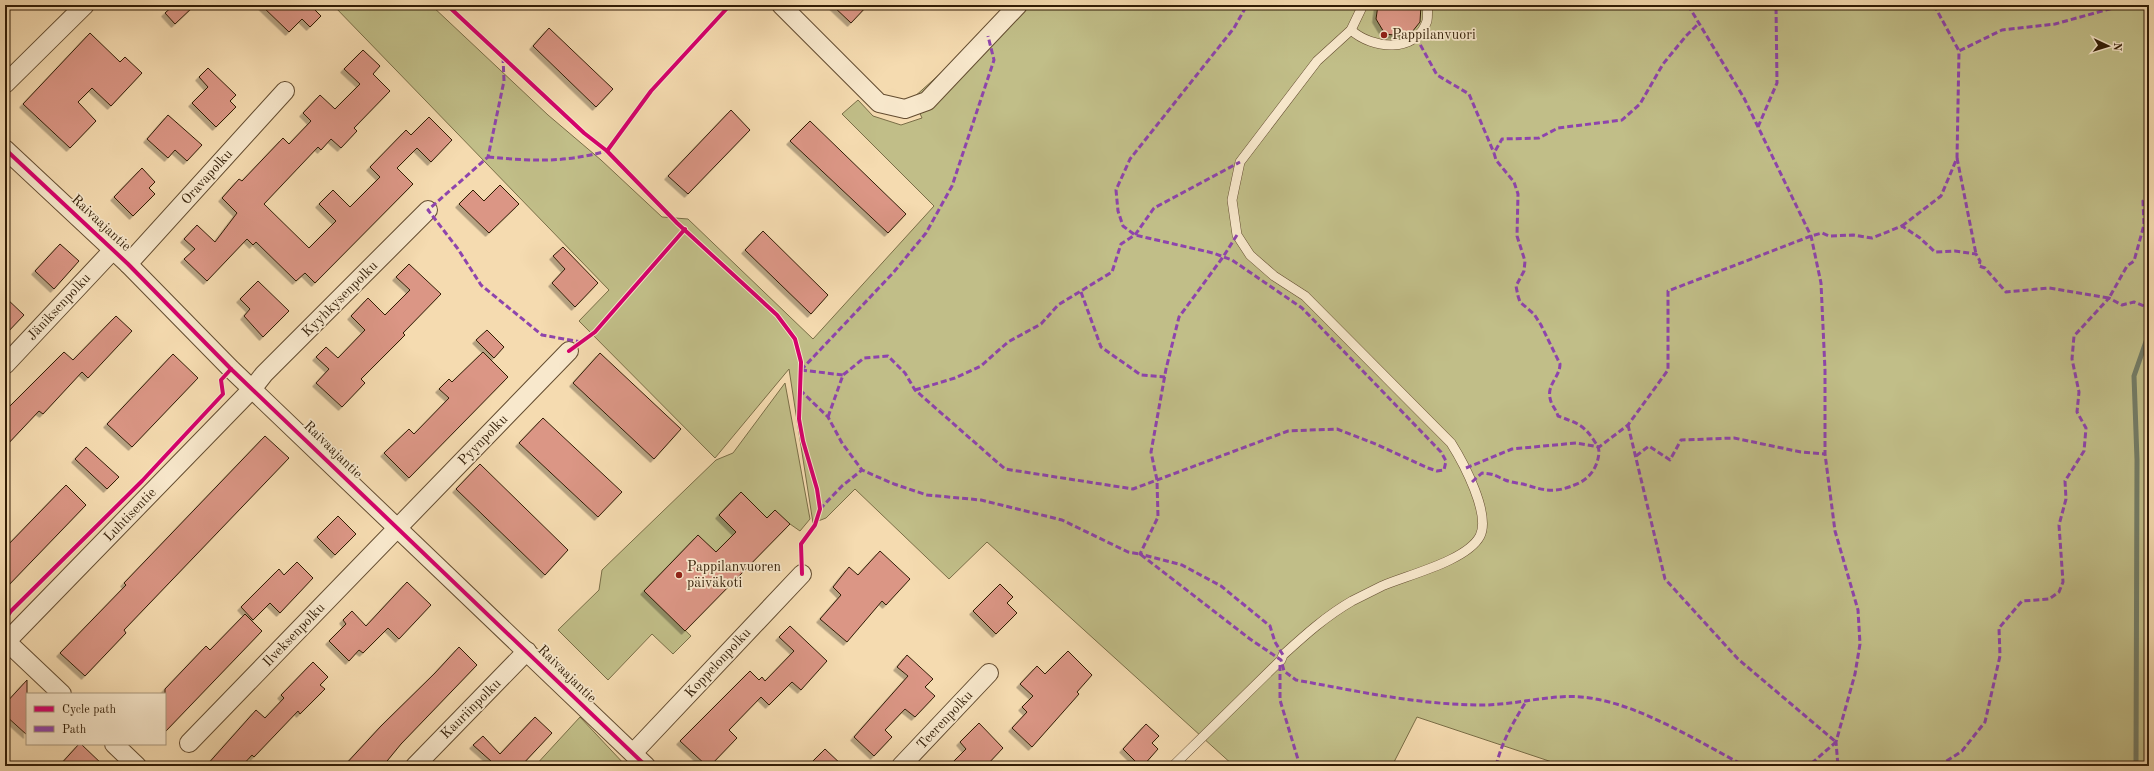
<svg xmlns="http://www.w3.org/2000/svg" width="2154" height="771" viewBox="0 0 2154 771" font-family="'Old Standard TT',serif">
<defs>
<filter id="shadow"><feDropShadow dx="-3.5" dy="3.5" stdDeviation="0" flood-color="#0004"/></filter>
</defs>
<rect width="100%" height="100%" fill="#f5dbb0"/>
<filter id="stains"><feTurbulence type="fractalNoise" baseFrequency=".005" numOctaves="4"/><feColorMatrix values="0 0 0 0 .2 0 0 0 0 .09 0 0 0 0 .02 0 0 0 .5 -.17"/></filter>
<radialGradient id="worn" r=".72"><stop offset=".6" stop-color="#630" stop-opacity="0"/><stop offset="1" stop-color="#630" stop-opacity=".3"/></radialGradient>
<g fill="#c1be88" stroke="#7a6e47">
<path d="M333,5H431L548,115L601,160L662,217L688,219L813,339L934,206L842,114L858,100L873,116L901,125L922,118L913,98L1017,5H2149V766H1564L1417,717L1392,766H1234L987,542L949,579L855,489L826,518L813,523L789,369L715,458L579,321L609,290Z"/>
<path d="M785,383L810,519L800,531L790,524L767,518L741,492L719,515L736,532L716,552L698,536L644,591L691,636L673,654L652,634L608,680L558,630L599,590L602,570L716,460L733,453Z"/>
<path d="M580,717L626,766H535Z"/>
</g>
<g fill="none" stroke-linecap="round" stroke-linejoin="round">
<path stroke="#727c67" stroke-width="5" d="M2136,766L2137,460L2134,376L2149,333"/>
</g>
<g fill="#db9685" stroke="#321d06" filter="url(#shadow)">
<path d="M174,5H195L175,24L165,13Z"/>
<path d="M261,5H316L313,8L321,16L310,27L302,19L289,32Z"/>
<path d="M832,5H868L851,23Z"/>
<path d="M1378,5H1421L1420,22L1412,32L1403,36L1385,34L1376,19Z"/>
<path d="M549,28L613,89L596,107L533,46Z"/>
<path d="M90,33L120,62L125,57L142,73L111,106L92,88L78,102L96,121L70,148L23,104Z"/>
<path d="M363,50L380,66L373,74L390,91L354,128L357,131L341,148L331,139L321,150L318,147L264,204L309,248L336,221L319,204L333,190L350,207L380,177L370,167L406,130L411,135L429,117L452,140L431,162L417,148L397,168L413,184L315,283L305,273L296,281L256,242L253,245L247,239L207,281L184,259L195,249L184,239L197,225L215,242L237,213L222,198L239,179L242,181L283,138L289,144L311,121L303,113L320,95L335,109L360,84L344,69Z"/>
<path d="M208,68L236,95L230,101L236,107L216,127L192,103L208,87L199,77Z"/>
<path d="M731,110L750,130L688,194L668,176Z"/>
<path d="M168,115L202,145L187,161L175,150L168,158L147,139Z"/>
<path d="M810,121L906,214L888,233L790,141Z"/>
<path d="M142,168L155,182L149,188L155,194L133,216L114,197Z"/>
<path d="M500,185L519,204L489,233L459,204L473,190L484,201Z"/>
<path d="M763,231L828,295L811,314L745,250Z"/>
<path d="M60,244L79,261L54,289L35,271Z"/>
<path d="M563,247L598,283L575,307L552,283L565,269L553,256Z"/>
<path d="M409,264L441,294L403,333L405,335L361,379L365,383L342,407L316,383L329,369L316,357L326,347L338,358L365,330L351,316L368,298L385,315L410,290L396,277Z"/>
<path d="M258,281L289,311L263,337L244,316L250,309L240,299Z"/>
<path d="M5,297L24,315L5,335Z"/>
<path d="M116,316L132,331L88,378L82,372L43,414L39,411L5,447V411L64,352L73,360Z"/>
<path d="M487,330L504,347L494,358L476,340Z"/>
<path d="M483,352L508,377L409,478L384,453L409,429L414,434L449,398L439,389L449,379L452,382Z"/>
<path d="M600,353L681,429L654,459L573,383Z"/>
<path d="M173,354L198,378L132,447L107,424Z"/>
<path d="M543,418L622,492L598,517L519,443Z"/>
<path d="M265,436L289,458L124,630L126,633L85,676L60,653L126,585L124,583Z"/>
<path d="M86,447L119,477L107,489L75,459Z"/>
<path d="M480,464L568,550L545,575L456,489Z"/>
<path d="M66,485L86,505L5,589V548Z"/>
<path d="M741,492L767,518L775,510L790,524L685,631L644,591L698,535L716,552L736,532L719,515Z"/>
<path d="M338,516L356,534L335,555L317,537Z"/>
<path d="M880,551L910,579L886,605L882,601L847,642L820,619L841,595L833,587L849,567L858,575Z"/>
<path d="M297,562L313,578L280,613L270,603L253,620L241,607L279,569L284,575Z"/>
<path d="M407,582L431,605L399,639L388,628L363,653L359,650L349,661L329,641L346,624L343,620L352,611L366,626Z"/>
<path d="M1000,584L1013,597L1007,603L1017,613L996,634L973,611Z"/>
<path d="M245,614L262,631L165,732V689L206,646L210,650Z"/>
<path d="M790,626L827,661L801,690L792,682L769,705L761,697L729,730L737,738L710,766H707L680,741L750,671L759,680L762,677L765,681L794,651L779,637Z"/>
<path d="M459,647L477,665L401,744L383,766H344L381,726L435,673Z"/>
<path d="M1068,651L1092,675L1077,692L1079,694L1032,747L1012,728L1027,712L1022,707L1033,696L1020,684L1037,666L1045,674Z"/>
<path d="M907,655L933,679L925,687L935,696L915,717L905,709L885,730L892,737L874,756L854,737L908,676L897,667Z"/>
<path d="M313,662L328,677L320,685L325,689L300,714L298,711L254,757L252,755L242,766H206L256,710L265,718L284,698L281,695Z"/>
<path d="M27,680V735L5,715V704Z"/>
<path d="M535,717L552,733L521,766H488L492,762L473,745L483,736L500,754Z"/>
<path d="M979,723L1003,748L986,766H949L966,749L960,742Z"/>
<path d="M1146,724L1159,736L1152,743L1158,749L1143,766H1140L1123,749Z"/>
<path d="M79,744H81L104,766H59Z"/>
<path d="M825,749L843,766H808Z"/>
</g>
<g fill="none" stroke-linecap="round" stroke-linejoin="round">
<defs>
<g id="lane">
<path d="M1351,30C1372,49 1416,54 1427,21C1428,16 1427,10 1428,5"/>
<path d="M1173,766L1281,660L1283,655C1305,635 1326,616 1352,601C1362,596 1372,591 1382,586C1407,575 1467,561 1480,536C1491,514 1463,462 1451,443L1305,296L1274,276L1250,255L1237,235L1232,200L1240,162L1317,61L1351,30L1363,5"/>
</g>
<g id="street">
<path d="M781,5L879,103L905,109L927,101L1018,5"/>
<path d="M5,84L85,5"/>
<path d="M5,149L128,264L231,369L646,766"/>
<path d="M128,264L285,91"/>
<path d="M5,365L113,250"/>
<path d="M5,640L62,694"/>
<path d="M7,641L253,388L264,374L428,210"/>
<path d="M189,743L569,351"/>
<path d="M114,744L137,766"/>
<path d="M633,753L802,574"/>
<path d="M415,766L527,651"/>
<path d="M901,766L989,673"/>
</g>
</defs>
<use href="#lane" stroke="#634c30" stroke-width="10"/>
<use href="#street" stroke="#634c30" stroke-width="20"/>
<use href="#lane" stroke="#f8e8cc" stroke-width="9"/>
<use href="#street" stroke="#f8e8cc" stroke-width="18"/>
<g stroke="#8e44ad" stroke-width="3" stroke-dasharray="6 3" stroke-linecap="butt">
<path d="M1688,5L1744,98L1811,236L1821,283L1825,370V454L1835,531L1858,610L1860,644L1855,674L1836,742L1838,766"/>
<path d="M1934,5L1959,51"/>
<path d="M1416,37L1437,75L1469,94L1494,153"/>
<path d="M503,57L504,81L488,157L428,210L458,249L481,285L542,335L581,342"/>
<path d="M1758,127L1777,83L1776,5"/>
<path d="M488,157C533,161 563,163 607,151"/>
<path d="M1957,158L1976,254"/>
<path d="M1902,226L1941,196L1957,158L1959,51L2002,30L2055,24L2124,5"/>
<path d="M1237,235L1223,257L1179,317L1166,369L1151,452L1157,480L1158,517L1140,554L1182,565L1221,586L1270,626L1275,642L1283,655"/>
<path d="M1081,292L1101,347L1141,375L1165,377"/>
<path d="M801,370L893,273L926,233L952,186L994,60L988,36"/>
<path d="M801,370L843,375"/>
<path d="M800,390L828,417L842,443L862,470L894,484L927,495L981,500L1062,520L1128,552L1140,554L1250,639L1281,660L1284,671L1296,680C1357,691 1419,705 1482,705C1521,705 1558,691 1596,699C1645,708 1701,743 1745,766"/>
<path d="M915,390L955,378L981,366L1008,342L1041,324L1058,305L1112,272L1121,244L1135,235L1154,208L1240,162"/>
<path d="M828,417L843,375L864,358L888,356L905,373L915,390L1005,469L1133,489L1288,431L1337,429L1378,445L1428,468L1437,471L1444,470L1446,461L1441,452L1302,308L1232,260L1213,253L1135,235L1123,226L1118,211L1116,190L1130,159L1234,28L1247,5"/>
<path d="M1628,425L1665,579L1738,659L1836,742"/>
<path d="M1636,456L1649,446L1670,460L1681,440L1734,438L1801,452L1825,454"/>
<path d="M1466,468L1512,449L1576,443L1599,447L1628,425L1668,370V291L1811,236L1822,233L1829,236L1853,235L1872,238L1902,226L1920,238L1935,252L1955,251L1976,254L1980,261L1979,266L1985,268L2006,292L2049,288L2109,298L2127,266L2134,261L2144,225L2143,201L2149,191"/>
<path d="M1472,482L1482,473C1495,474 1494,475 1505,480C1510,482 1517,483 1523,484C1546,491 1555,494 1579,483C1591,477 1598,466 1599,452C1599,446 1596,444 1593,439C1583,424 1574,422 1558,416C1556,409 1551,405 1550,398C1547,384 1560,377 1560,364L1541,325L1534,314L1520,302L1518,296L1516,286L1524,271L1525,261L1517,236L1518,194L1514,182L1496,160L1494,153L1502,139L1539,138L1558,128L1622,120L1640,104L1663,64L1686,36L1699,23"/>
<path d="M820,509L842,486L862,470"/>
<path d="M1280,665V700L1300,766"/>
<path d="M1496,766C1502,741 1514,721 1527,700"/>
<path d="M1803,766L1812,763L1836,742"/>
<path d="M1939,766L1962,751L1985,722L2000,656L1999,628L2022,601L2049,599L2059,592L2063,582L2059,525L2066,499L2065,481L2084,451L2086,428L2077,412L2079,392L2072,359L2074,336L2109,298L2122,305L2134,302L2149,308"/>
</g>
<defs>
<g id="cycleway">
<path d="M447,5L584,133L607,151L677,223L777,315L795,339L801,362L799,419L803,441L817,489L820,509L815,525L801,544L802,574"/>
<path d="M5,149L128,264L231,369L646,766"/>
<path d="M607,151L651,91L730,5"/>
<path d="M569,351L595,332L685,229"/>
<path d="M5,620L11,611L142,481L223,394L221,380L231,369"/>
</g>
</defs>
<use href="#cycleway" stroke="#f8e8cc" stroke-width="6"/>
<use href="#cycleway" stroke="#d6006c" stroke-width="4"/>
</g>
<g fill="#8f2418" stroke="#f8e8cc" stroke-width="1.5">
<circle cx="1384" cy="35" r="4"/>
<circle cx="679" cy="575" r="4"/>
</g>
<g text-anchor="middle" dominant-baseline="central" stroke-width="3.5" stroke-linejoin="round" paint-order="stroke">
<g font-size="14" fill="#321d06" stroke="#f8e8cc" text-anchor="start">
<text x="1392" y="35">Pappilanvuori</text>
<text x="687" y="567">Pappilanvuoren<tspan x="687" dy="16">päiväkoti</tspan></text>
</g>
<g font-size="14" fill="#321d06" stroke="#f8e8cc">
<text transform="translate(207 177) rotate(-48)">Oravapolku</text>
<text transform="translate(101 223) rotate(43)">Raivaajantie</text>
<text transform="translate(340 299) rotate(-45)">Kyyhkysenpolku</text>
<text transform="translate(59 307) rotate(-47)">Jäniksenpolku</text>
<text transform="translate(483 440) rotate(-46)">Pyynpolku</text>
<text transform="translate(333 450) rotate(44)">Raivaajantie</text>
<text transform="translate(130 515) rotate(-46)">Luhtisentie</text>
<text transform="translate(294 635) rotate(-46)">Ilveksenpolku</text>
<text transform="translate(718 663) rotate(-47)">Koppelonpolku</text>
<text transform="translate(567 674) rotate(44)">Raivaajantie</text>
<text transform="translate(471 709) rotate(-45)">Kauriinpolku</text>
<text transform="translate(945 720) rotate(-47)">Teerenpolku</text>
</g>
</g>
<rect width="2154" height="771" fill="none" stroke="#f5dbb0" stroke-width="20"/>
<rect x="6" y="6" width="2142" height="759" fill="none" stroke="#321d06" stroke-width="2"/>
<rect x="10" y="10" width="2134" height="751" fill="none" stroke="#321d06"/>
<rect x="26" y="693" width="140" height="52" fill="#f8e8cc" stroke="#a9977d"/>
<rect x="34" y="706" width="20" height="6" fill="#d6006c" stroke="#a9977d"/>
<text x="62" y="713" font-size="12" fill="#321d06">Cycle path</text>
<rect x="34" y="726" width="20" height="6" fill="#8e44ad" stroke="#a9977d"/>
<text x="62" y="733" font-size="12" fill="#321d06">Path</text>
<g transform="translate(2108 46) rotate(94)" stroke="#f8e8cc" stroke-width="3" paint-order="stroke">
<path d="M0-3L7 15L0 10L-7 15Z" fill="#321d06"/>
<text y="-6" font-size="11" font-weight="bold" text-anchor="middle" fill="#321d06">N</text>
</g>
<rect width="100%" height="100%" filter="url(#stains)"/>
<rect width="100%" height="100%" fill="url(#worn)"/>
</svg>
